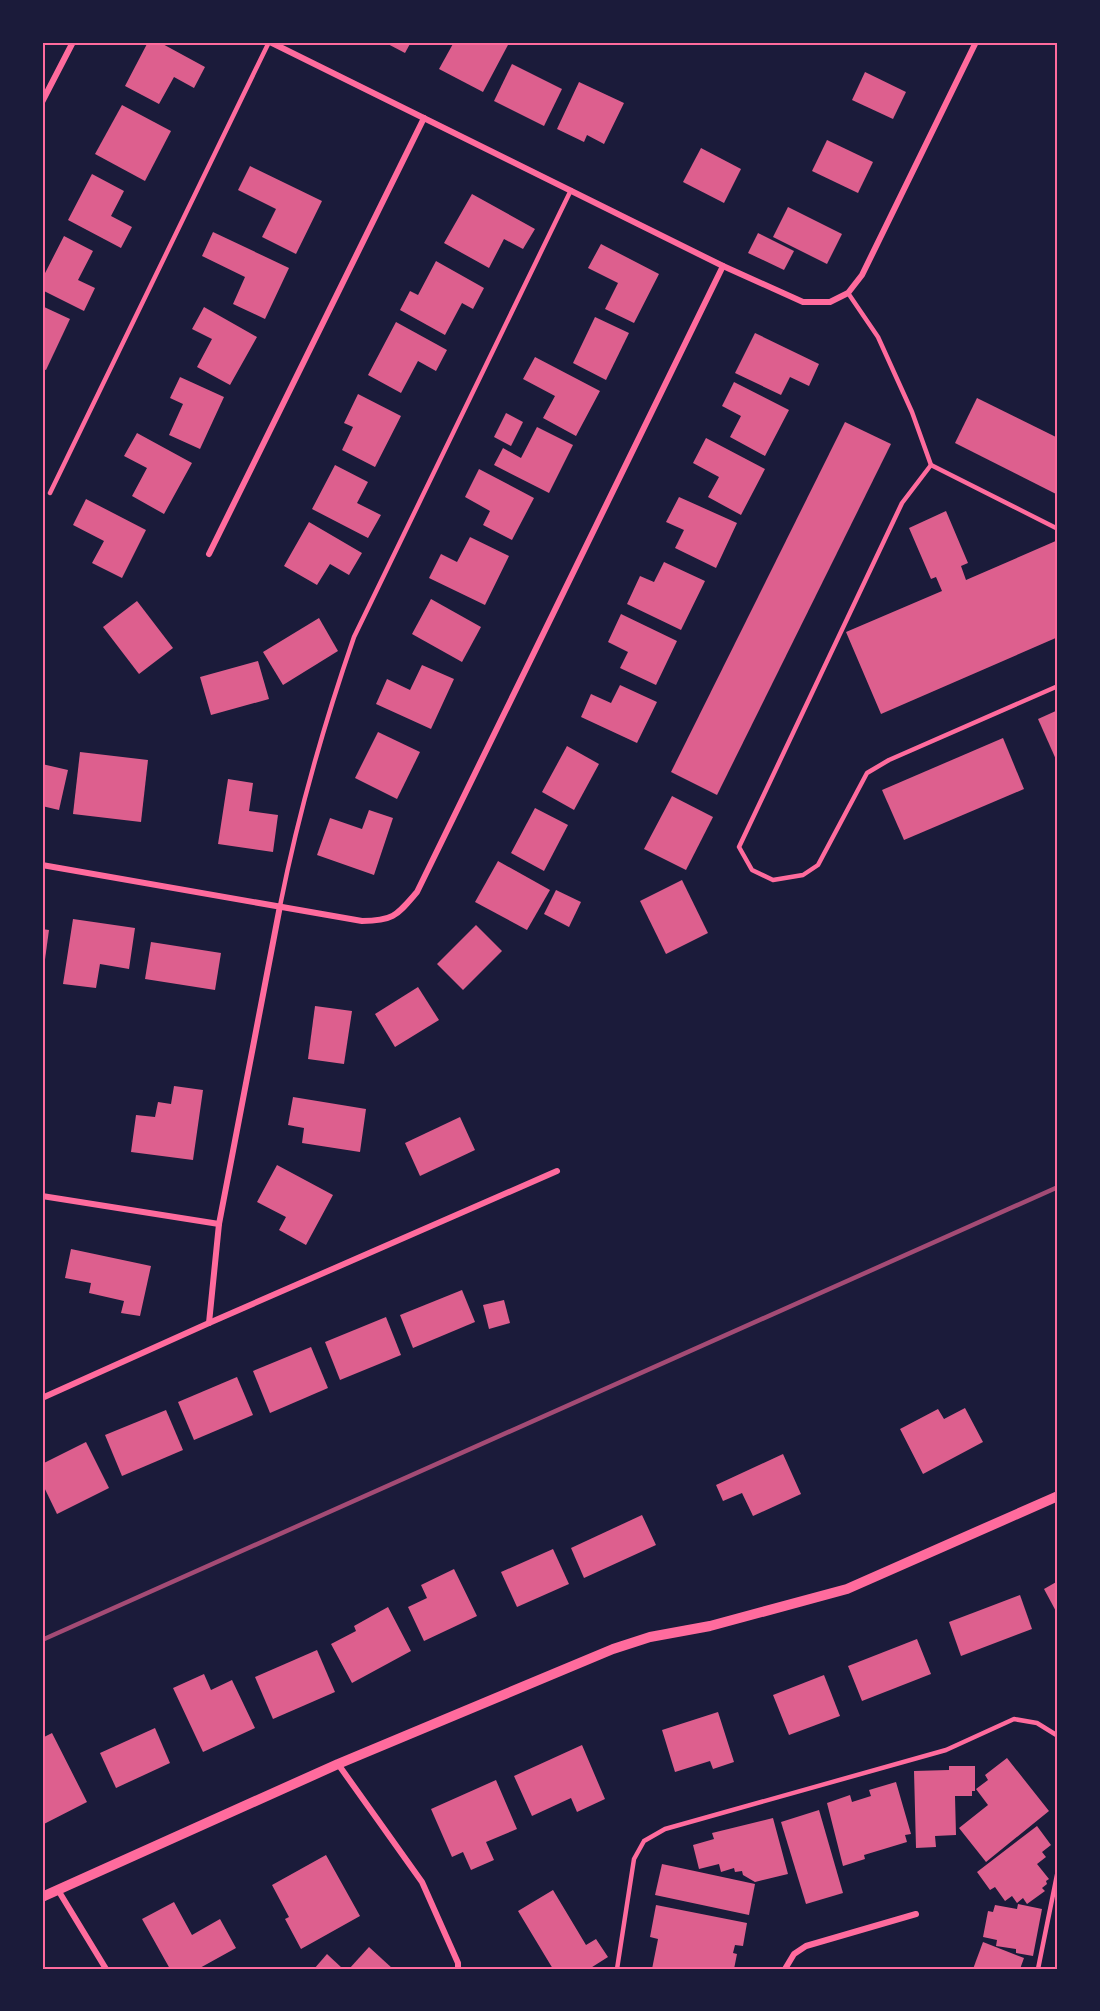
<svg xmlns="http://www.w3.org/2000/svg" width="1100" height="2011" viewBox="0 0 1100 2011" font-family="Barlow,sans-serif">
<rect width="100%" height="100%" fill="#1b1b3a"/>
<g fill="#dd5f8e">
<path d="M148,42H159L205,67L194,88L174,77L159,104L125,86Z"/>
<path d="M384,42H411L405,53Z"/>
<path d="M454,42L509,43L483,92L439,69Z"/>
<path d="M512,64L562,89L544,126L494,101Z"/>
<path d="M865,72L906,92L893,119L852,100Z"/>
<path d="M579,82L624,103L604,144L587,135L584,142L557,129Z"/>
<path d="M122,105L171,131L145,181L95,154Z"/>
<path d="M827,140L873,162L858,193L812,171Z"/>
<path d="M701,148L741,169L724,203L683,182Z"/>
<path d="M250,166L322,201L296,254L262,237L276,209L238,190Z"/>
<path d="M92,174L124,191L111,216L132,227L121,248L68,220Z"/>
<path d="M472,194L535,229L523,249L504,239L489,268L444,243Z"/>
<path d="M788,207L842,234L827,264L773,237Z"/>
<path d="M213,232L289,268L265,319L233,304L245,277L202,256Z"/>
<path d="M758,233L794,251L784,270L748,253Z"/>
<path d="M64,236L93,251L78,280L95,288L84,311L42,290V279Z"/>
<path d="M601,244L659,274L634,323L605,309L618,283L588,268Z"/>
<path d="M436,261L484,288L473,309L462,303L445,335L400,310L410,291L418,295Z"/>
<path d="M42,306L70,319L46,370L42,369Z"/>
<path d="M204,307L257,337L230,385L197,367L212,339L192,329Z"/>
<path d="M595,317L629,333L606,380L573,363Z"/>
<path d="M396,322L447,350L436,371L418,361L401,393L368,375Z"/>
<path d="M755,333L819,364L809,386L790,377L781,395L735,373Z"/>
<path d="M535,357L600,391L576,436L543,418L555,396L523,379Z"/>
<path d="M180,377L224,397L200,449L169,435L183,404L170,398Z"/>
<path d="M734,382L789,410L765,456L730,437L741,416L722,406Z"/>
<path d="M358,394L401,416L375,467L342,450L353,427L344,423Z"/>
<path d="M977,398L1058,438V495L955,443Z"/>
<path d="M506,413L523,422L511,446L494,437Z"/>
<path d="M845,422L891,444L717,795L671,772Z"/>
<path d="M537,427L573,445L549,493L494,465L503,448L521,458Z"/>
<path d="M137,433L192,463L164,514L132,496L147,468L124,456Z"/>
<path d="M706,438L765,469L741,515L708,497L719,477L693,463Z"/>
<path d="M335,465L368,482L357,503L381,515L368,538L312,509Z"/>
<path d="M479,469L534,498L512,540L483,525L490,511L465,497Z"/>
<path d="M679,497L737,523L716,568L675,548L684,530L666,522Z"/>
<path d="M86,499L146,530L122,578L92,563L104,541L73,525Z"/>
<path d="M946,511L968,563L961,566L966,580L1058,540V637L881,714L846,632L942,591L936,577L931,579L909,528Z"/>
<path d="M309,522L362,553L349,575L330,564L317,585L284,566Z"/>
<path d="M470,537L509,556L485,605L429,578L441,554L457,562Z"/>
<path d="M664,562L705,581L681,630L627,604L640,576L654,582Z"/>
<path d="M431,599L481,627L462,662L412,634Z"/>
<path d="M137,601L173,648L139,674L103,627Z"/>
<path d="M621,614L677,641L656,685L620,668L628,652L608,642Z"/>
<path d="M319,618L338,651L283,685L263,652Z"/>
<path d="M258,661L269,699L211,715L200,677Z"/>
<path d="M422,665L454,679L431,729L376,704L387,679L410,690Z"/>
<path d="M620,685L657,702L637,743L581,717L591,694L611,703Z"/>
<path d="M1058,710V764L1038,719Z"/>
<path d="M378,732L420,752L397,799L355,778Z"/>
<path d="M1003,738L1024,789L904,840L882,790Z"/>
<path d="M567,746L599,764L574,810L542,792Z"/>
<path d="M80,752L148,760L141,822L73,814Z"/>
<path d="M42,764L68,770L59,810L42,806Z"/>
<path d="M228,779L253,783L249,811L278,815L273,852L218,844Z"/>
<path d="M672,796L713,817L686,870L644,849Z"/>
<path d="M535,808L568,825L544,871L511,853Z"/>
<path d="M369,810L393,818L374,875L317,855L330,818L362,829Z"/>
<path d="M498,861L550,890L527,930L475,902Z"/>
<path d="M682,880L708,933L666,954L640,901Z"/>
<path d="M556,890L581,902L569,927L544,914Z"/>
<path d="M73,919L135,928L129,969L100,964L96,988L63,984Z"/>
<path d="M476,925L502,951L463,990L437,964Z"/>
<path d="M42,929L49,930L43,974H42Z"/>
<path d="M151,942L221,953L215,990L145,979Z"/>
<path d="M418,987L439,1020L395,1047L375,1014Z"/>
<path d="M315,1006L352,1011L344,1064L308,1059Z"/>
<path d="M174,1086L203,1090L193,1160L131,1152L136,1115L155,1117L158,1102L171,1104Z"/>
<path d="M293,1097L366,1109L360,1152L302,1143L304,1128L288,1125Z"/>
<path d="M460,1117L475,1150L420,1176L405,1143Z"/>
<path d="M277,1165L333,1195L306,1245L279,1230L286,1217L257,1202Z"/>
<path d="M71,1249L151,1266L140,1316L121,1313L124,1301L89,1293L91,1283L65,1278Z"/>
<path d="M462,1290L475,1322L413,1348L400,1315Z"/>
<path d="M504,1300L510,1323L489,1329L483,1305Z"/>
<path d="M386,1317L401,1355L340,1380L325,1342Z"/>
<path d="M311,1347L328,1388L270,1413L253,1371Z"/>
<path d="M237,1377L253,1415L194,1440L178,1402Z"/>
<path d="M965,1408L983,1442L923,1474L900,1429L938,1409L944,1419Z"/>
<path d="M166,1410L183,1450L122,1476L105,1435Z"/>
<path d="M86,1442L109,1488L57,1514L42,1483V1464Z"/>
<path d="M783,1454L801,1494L753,1516L742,1493L723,1501L716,1485Z"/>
<path d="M642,1515L656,1545L584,1578L571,1548Z"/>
<path d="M553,1549L569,1584L517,1607L501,1572Z"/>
<path d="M454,1569L477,1616L424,1641L408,1607L427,1598L421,1585Z"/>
<path d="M1058,1581V1615L1044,1589Z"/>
<path d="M1020,1595L1032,1629L961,1656L949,1622Z"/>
<path d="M388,1607L411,1651L352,1683L331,1644L356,1631L354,1626Z"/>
<path d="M917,1639L931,1674L862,1701L848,1666Z"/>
<path d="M317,1650L335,1692L273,1719L255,1677Z"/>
<path d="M204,1674L211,1690L232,1680L255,1728L203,1752L173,1688Z"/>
<path d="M824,1675L840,1716L789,1735L773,1695Z"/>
<path d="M718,1712L734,1762L713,1769L710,1761L675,1772L662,1730Z"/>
<path d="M155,1728L170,1763L116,1788L100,1753Z"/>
<path d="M52,1733L87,1802L42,1825V1785L45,1783L42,1778V1738Z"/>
<path d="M582,1745L605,1799L577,1812L571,1798L532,1816L514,1776Z"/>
<path d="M1007,1758L1049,1811L986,1862L959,1828L988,1805L976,1789L988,1780L985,1775Z"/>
<path d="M949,1766H975V1791H972V1796H955L956,1835L935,1836L936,1847L916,1848L914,1771L949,1770Z"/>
<path d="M496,1780L517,1829L486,1842L494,1860L471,1870L463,1852L452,1857L431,1809Z"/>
<path d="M896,1782L911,1834L905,1835L907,1842L864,1855L865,1859L843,1866L827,1803L850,1795L852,1802L871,1796L869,1790Z"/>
<path d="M819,1810L843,1893L806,1904L781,1822Z"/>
<path d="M773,1818L788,1874L755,1882L743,1875L742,1871L735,1872L734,1868L721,1872L719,1864L699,1869L693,1845L714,1839L712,1833Z"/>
<path d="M1037,1826L1051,1845L1042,1852L1046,1857L1037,1864L1049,1879L1046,1881L1047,1884L1042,1888L1045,1891L1027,1904L1023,1898L1017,1903L1012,1896L1005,1901L995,1887L990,1890L977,1872Z"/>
<path d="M326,1855L360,1916L301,1949L285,1919L289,1917L272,1885Z"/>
<path d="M662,1864L755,1884L749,1915L655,1895Z"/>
<path d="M553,1890L586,1945L596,1939L608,1957L589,1969H553L518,1911Z"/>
<path d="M174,1902L192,1935L220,1919L236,1948L198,1969H170L142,1919Z"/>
<path d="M1018,1904L1042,1909L1033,1956L1016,1953V1949L996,1946L997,1940L983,1937L988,1911L993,1912L995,1905L1017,1909Z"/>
<path d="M656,1905L747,1923L743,1946L735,1945L733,1953L737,1954L734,1969H652L658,1939L650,1937Z"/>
<path d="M983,1942L1024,1958L1020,1969H973Z"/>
<path d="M369,1947L393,1969H349Z"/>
<path d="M327,1954L343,1969H314Z"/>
</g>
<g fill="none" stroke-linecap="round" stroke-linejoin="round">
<g stroke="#ff6b9d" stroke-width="4.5">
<path d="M848,293L878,337L912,412L931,465L1058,529"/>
<path d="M931,465L902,503L739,847L752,870L773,880L803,875L818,865L867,773L889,760L1058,686"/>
<path d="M50,493L269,42"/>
<path d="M280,906C298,815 324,724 354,637L571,190"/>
<path d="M617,1969L634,1859L644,1841L665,1829L946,1750L1014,1719L1037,1723L1058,1736"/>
<path d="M1038,1969L1058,1870"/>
</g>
<g stroke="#ff6b9d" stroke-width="6">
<path d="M270,42L723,266L803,302H830L848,293L862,275L976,42"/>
<path d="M42,102L73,42"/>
<path d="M209,554L424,118"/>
<path d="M42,865L362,921C394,921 397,915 417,892L723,266"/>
<path d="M42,1196L219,1224"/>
<path d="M209,1323L219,1224L280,906"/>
<path d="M42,1398L209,1323L557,1171"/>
<path d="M338,1764L422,1882L458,1963V1969"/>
<path d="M58,1890L106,1969"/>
<path d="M785,1969L794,1954L806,1946L916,1914"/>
</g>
<path stroke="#ff6b9d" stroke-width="10" d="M42,1897L338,1764L613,1649L650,1637L710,1626L847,1589L1058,1496"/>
<path stroke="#a44b75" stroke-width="4.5" d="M42,1640L1058,1187"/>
</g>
<rect width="1100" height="2011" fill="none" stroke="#1b1b3a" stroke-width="87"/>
<rect x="44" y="44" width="1012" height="1924" fill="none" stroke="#ff6b9d" stroke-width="2"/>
</svg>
